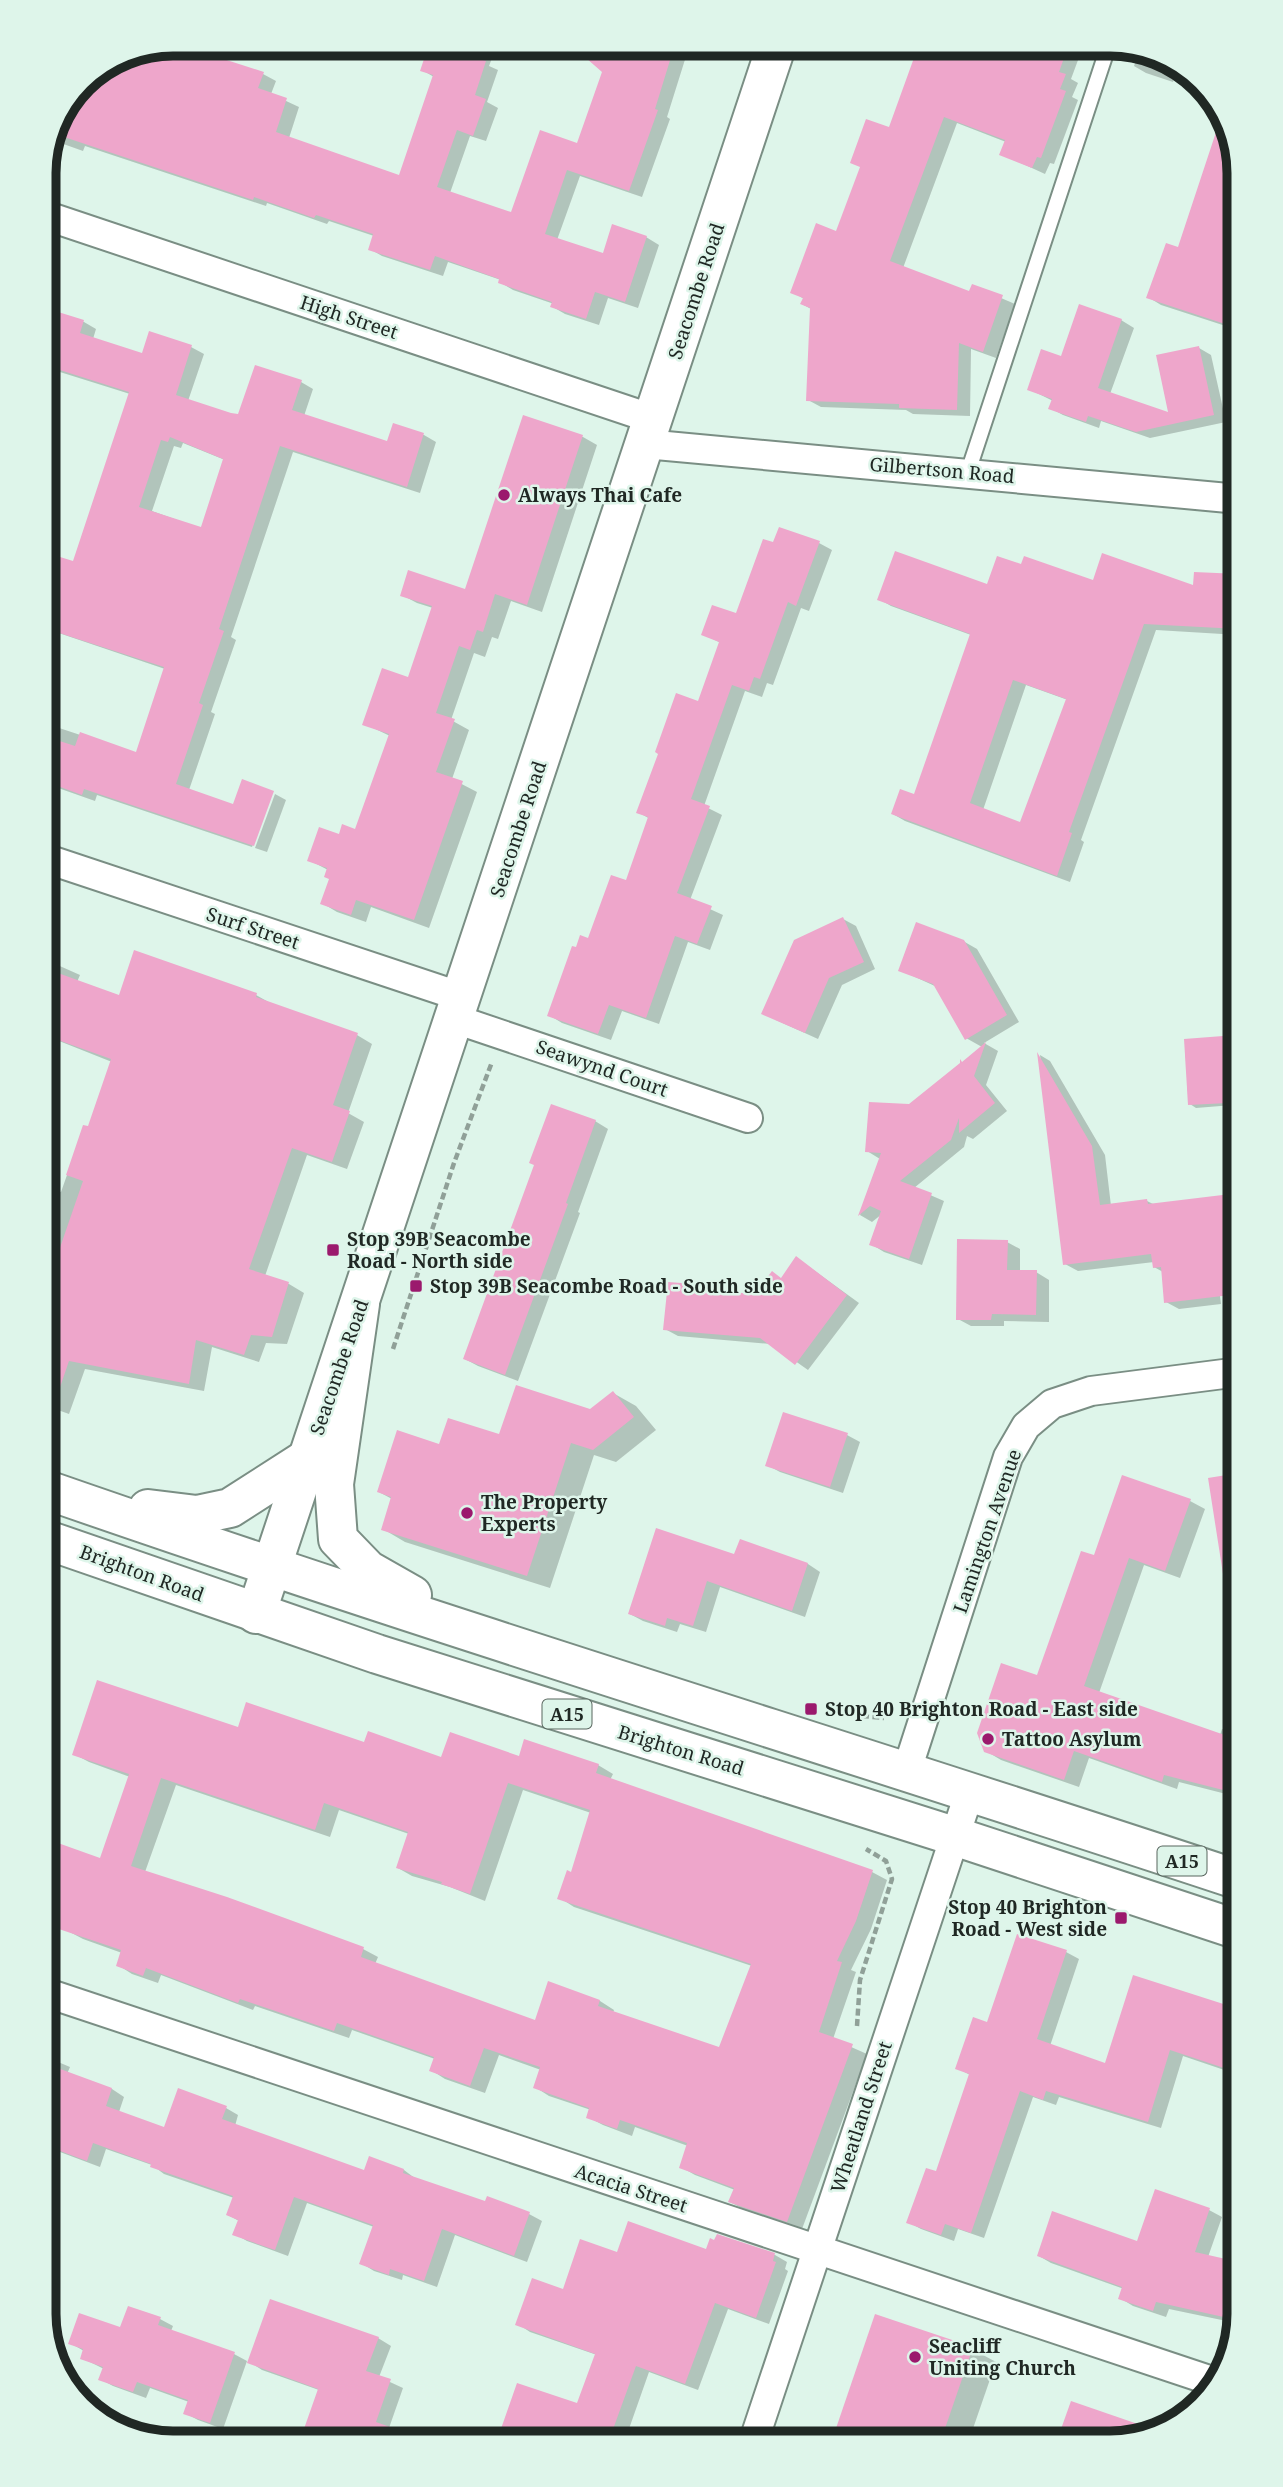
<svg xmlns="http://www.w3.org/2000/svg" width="1283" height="2487" viewBox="0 0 1283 2487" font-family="'Noto Serif',serif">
<rect width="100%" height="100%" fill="#def5ea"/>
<g fill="#0003" fill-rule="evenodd">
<path d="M173,44H205L202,54L263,74L276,81L271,94L299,107L289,138L400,177L434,77L422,70L431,44L481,45L494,53L489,66L498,70L487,102L498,108L486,141L470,136L450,193L512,215L578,145L604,72L573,44H677L688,50L667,117L670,119L642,197L580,176L557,240L604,255L646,237L659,245L638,308L608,298L599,325L565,314L553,307L554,304L513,290L500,282L501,280L448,262L443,276L382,256L370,249L374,236L329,221L327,224L267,203L266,206L85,146L83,151L55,141L82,81L124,53Z"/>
<path d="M921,44H1084L1071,79L1078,83L1072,97L1078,100L1054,164L1050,163L1045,174L1001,154L1006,142L957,123L903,268L970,294L973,286L1015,304L996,358L971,349L970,416L913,414L906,410L821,407L808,400L811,309L802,304L804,299L793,292L837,233L890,130Z"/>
<path d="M1139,52L1188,70L1193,76L1177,71L1173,82L1146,73L1134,66Z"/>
<path d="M1230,124L1239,173L1238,330L1161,305L1148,297L1179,249Z"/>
<path d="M44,309L84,322L96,329L93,339L143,355L191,347L204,354L188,401L239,416L301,382L313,389L304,416L388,443L394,425L424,435L436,442L420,493L293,452L231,637L236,640L211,712L215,714L189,790L234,806L272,792L252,847L97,795L95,801L44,783V723L138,754L165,669L44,628V553L74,564L130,394L44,367ZM183,443L225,460L202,529L152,511L174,446L181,448Z"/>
<path d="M1121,320L1134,328L1110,394L1171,414L1199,348L1211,355L1226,422L1150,438L1101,421L1099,428L1063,415L1050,408L1053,401L1029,389L1062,359Z"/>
<path d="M524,417L583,437L597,445L542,612L511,601L498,639L492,637L485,657L474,653L451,720L469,730L452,779L477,792L429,928L371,907L366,922L337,912L322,903L330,879L328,870L309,860L340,836L356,831L390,736L365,724L409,679L433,608L417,603L402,595L466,592Z"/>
<path d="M819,543L832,550L809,611L801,608L773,685L767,683L762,697L745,691L704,806L722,815L690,900L723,915L710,950L688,942L659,1024L622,1011L611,1040L562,1023L549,1015L577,949L589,940L627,882L650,819L638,812L699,703L721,643L703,634L737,616L774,545Z"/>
<path d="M1195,574L1239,576V635L1156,630L1081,840L1084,842L1070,882L905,821L893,814L915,797L971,635L891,606L879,599L988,587L1094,583L1194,588ZM1026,685L1068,700L1022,824L983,810Z"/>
<path d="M275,794L286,800L267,852L255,848Z"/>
<path d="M843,919L856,926L875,969L842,985L818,1039L776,1020Z"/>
<path d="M963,941L977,949L1019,1022L984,1043L998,1051L986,1085L1007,1111L973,1139L967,1136L964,1147L914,1188L944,1201L922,1265L884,1252L871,1244L882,1214L872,1222L860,1215L880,1159L867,1151L910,1106L982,1047L966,1038L937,987L900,970Z"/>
<path d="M44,959L80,975L77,982L120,998L256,995L272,1004L357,1035L372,1044L348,1113L364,1122L347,1169L307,1155L265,1276L289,1284L304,1293L287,1344L266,1343L259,1362L212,1347L204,1391L85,1369L69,1414L44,1405V1186L61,1192L84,1127L89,1129L112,1062L44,1035Z"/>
<path d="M1223,1038L1229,1041L1233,1105L1196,1108L1190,1104Z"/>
<path d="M1040,1055L1050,1061L1105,1155L1111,1206L1147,1201L1155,1205L1235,1195V1190L1239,1189V1262L1216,1265L1221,1304L1179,1309L1166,1302L1163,1272L1154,1267V1262L1078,1271L1065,1264Z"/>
<path d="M595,1121L608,1129L578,1212L580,1213L518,1381L478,1366L465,1359Z"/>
<path d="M1007,1242L1020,1249V1272H1036L1049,1280V1322L1004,1321V1326H971L958,1319Z"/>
<path d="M797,1258L859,1303L808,1370L771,1344L678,1336L665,1329L694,1286L705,1292L756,1296L782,1279Z"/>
<path d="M613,1393L636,1406L656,1430L616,1462L594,1455L550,1588L405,1542L383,1529L392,1499L379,1492L500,1436L590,1411Z"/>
<path d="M784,1414L847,1435L860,1442L843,1493L780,1472L767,1465Z"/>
<path d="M1190,1501L1205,1509L1180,1578L1144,1565L1099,1693L1220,1735L1222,1729L1231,1731L1236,1711L1239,1712V1806L1229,1800L1230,1795L1179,1782L1177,1789L1089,1758L1079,1787L1001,1760L986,1751L1038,1677L1095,1558Z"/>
<path d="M741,1541L808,1564L820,1572L805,1617L720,1587L706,1632L680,1624L677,1632L643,1621L630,1614L735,1556Z"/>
<path d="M44,1621L58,1629L44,1668Z"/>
<path d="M239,1729L365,1744L443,1759L520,1758L598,1765L613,1774L610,1780L872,1872L887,1880L871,1929L851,1970L856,1972L833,2039L867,2054L802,2229L745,2210L730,2202L735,2190L695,2175L681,2167L688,2146L635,2127L632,2136L603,2125L588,2117L591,2110L549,2096L535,2087L541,2070L499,2055L485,2093L445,2079L431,2070L435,2059L352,2030L349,2038L255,2006L253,2010L161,1975L158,1983L132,1974L118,1965L122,1953L83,1939L68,1931L69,1927L44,1918V1840L101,1860L130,1777L89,1762L74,1754ZM176,1785L330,1837L339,1810L409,1834L398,1868L412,1876L450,1887L485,1901L523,1790L591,1813L572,1874L560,1898L574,1907L752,1966L720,2049L613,2013L614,2010L600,2001L549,1984L536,2022L375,1964L378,1957L363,1949L226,1899L145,1872Z"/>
<path d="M1066,1952L1079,1959L1050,2046L1106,2065L1135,1977L1239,2011V2075L1183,2056L1161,2128L1059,2097L1056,2105L1033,2097L984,2238L958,2229L954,2241L921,2229L908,2222L937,2173L970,2075L957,2068L988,2024Z"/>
<path d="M44,2056L70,2067L67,2074L112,2089L124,2097L119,2112L165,2129L226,2108L238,2115L235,2126L365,2172L370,2158L404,2170L416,2179L486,2203L529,2214L542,2221L527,2262L455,2235L437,2287L403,2275L402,2280L374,2271L361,2263L374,2227L307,2203L288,2256L247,2241L235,2234L239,2221L228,2215L234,2198L164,2174L152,2165L106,2149L100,2167L44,2146Z"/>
<path d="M1157,2192L1209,2210L1222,2217L1208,2257L1239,2264V2314L1236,2323L1169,2309L1166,2317L1133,2306L1120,2298L1124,2289L1051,2263L1039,2256L1138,2243Z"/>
<path d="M718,2236L775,2255L787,2262L785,2269L788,2271L769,2324L728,2309L698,2390L649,2372L624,2443H498L518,2385L578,2406L597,2355L530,2332L518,2324L618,2254L707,2252Z"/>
<path d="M876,2317L972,2349L996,2362L968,2443H832Z"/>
<path d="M160,2319L173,2326L171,2331L234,2354L247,2361L223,2429L198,2420L185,2413L189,2402L150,2388L146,2398L113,2386L100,2379L104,2369L82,2358L84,2351L70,2343Z"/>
<path d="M378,2338L391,2346L379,2377L403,2388L389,2428L428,2443H300L319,2390L262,2370L250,2362Z"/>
<path d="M1072,2403L1160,2433L1110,2443H1058Z"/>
</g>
<g fill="#eea6cb" fill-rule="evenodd">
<path d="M177,44L264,72L258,88L287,98L276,132L399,175L433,75L420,71L429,44H481L477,58L486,61L475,95L486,99L473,136L457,130L437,187L511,212L540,130L577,143L602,72L570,44H675L655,109L658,110L629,191L567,170L545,234L603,253L612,224L647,236L625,302L595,292L586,319L550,307L552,302L498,283L499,279L435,256L430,270L368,250L373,234L316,215L314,218L254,197L253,200L58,135L82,81L124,53Z"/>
<path d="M919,44H1069L1059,72L1066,74L1060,89L1066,91L1041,158L1037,157L1032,168L999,155L1005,140L944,117L890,261L969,291L972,284L1003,295L983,352L959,343L957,410L899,408V404L806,401L810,308L800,304L803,298L790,293L816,223L836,231L860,167L850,163L866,119L889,127Z"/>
<path d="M1222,114L1230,124L1239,173V214L1229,243L1239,246V281L1225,324L1146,298L1166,243L1178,247Z"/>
<path d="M1079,304L1122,319L1098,388L1168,412L1156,355L1199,346L1214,415L1136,432L1088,416L1086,422L1048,409L1052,399L1027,390L1041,349L1061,356Z"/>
<path d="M55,311L84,320L80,333L142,353L149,331L192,345L176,395L231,413L238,414L255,365L302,380L292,410L387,441L393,423L424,433L407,487L280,446L219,629L224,631L199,703L203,705L176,784L233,804L242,779L274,791L254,846L84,789L82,795L44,781V736L75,746L80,732L136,752L164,667L44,628V552L73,561L129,392L44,365V345ZM170,437L223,459L201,527L139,507L161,440L168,442Z"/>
<path d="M523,415L583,435L527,605L495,594L483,632L477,630L470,650L459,646L436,713L455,719L436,772L463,781L414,920L356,900L351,915L320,904L329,879L324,877L327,868L307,861L319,827L339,834L342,824L355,829L389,734L362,725L382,668L408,677L432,606L400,596L408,570L465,589Z"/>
<path d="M779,527L820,541L796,606L788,602L760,679L754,677L749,691L732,685L691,799L710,806L677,893L712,906L697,944L675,936L646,1018L609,1005L598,1034L547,1016L572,946L576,947L580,935L588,938L611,875L626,880L648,817L636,813L658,754L655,752L676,693L698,701L719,642L701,635L712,605L736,613L763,539L773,542Z"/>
<path d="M895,551L987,584L997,556L1021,564L1024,556L1093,580L1102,553L1193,585L1194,572L1239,574V629L1144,624L1069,832L1072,833L1057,876L891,814L900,789L914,794L970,634L877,600ZM1013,680L1066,699L1020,822L970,803Z"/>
<path d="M843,917L864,962L829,978L805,1033L761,1014L794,940Z"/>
<path d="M916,922L964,940L1007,1015L965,1040L933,984L898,971Z"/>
<path d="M134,950L257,993L256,997L358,1033L333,1105L350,1111L332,1162L292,1148L249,1269L289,1282L272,1337L251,1335L244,1355L196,1340L189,1384L69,1361L48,1422L44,1421V1294L83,1181L66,1175L83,1125L88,1126L111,1059L44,1035V968L119,995Z"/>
<path d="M1223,1036L1228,1103L1188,1105L1184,1039Z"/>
<path d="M986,1042L974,1076L995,1103L959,1133V1118L951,1140L900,1181L932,1193L909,1259L869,1245L881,1211L870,1206L858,1216L881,1153L865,1152L869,1102L909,1104L960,1063V1059L962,1062Z"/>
<path d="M1037,1052L1092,1146L1100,1205L1147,1199L1148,1204L1239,1193V1294L1164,1303L1161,1267L1153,1268L1151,1254L1063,1265Z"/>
<path d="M551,1104L596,1120L566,1203L568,1204L505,1375L463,1359L534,1165L529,1163Z"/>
<path d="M957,1239L1008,1240L1007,1270H1037L1036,1315L992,1314L991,1320H956Z"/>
<path d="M796,1256L847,1295L795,1365L760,1338L663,1330L668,1282L695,1284L694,1289L755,1294L772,1271L781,1278Z"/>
<path d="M516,1385L590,1409L613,1391L634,1417L593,1450L571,1443L527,1576L381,1530L391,1497L377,1492L397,1430L439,1444L448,1418L499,1434Z"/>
<path d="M783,1412L848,1433L830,1487L765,1466Z"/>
<path d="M1239,1473V1572L1223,1574L1208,1478Z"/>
<path d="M1122,1475L1191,1499L1165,1571L1129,1558L1084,1686L1239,1740V1794L1164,1775L1162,1782L1074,1751L1064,1780L984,1752L977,1733L1001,1663L1037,1675L1081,1551L1094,1555Z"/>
<path d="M656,1528L734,1554L740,1539L808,1563L792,1611L707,1581L693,1626L667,1618L665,1626L628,1614Z"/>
<path d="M97,1680L238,1727L246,1702L364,1742L368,1731L441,1757L450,1732L519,1756L524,1739L599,1764L596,1773L873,1870L856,1921L837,1961L842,1962L819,2032L853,2044L787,2222L728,2202L734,2188L679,2168L687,2143L620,2120L617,2129L586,2118L589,2108L533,2088L540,2067L484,2048L470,2086L429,2071L434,2057L337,2023L334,2031L240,1999L238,2003L146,1968L143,1976L116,1966L121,1950L44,1924V1838L100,1858L129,1774L72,1755ZM161,1778L315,1830L324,1803L408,1832L396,1868L442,1882L441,1884L470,1894L508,1783L590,1810L571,1872L567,1870L557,1899L751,1964L719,2047L598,2006L600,2000L548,1981L535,2020L361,1957L364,1947L227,1897L131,1866Z"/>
<path d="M1017,1934L1067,1950L1037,2039L1105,2063L1133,1975L1239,2009V2073L1170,2050L1148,2122L1046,2091L1043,2100L1020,2091L971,2233L945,2224L941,2235L906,2223L926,2168L936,2171L969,2074L955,2069L973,2017L987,2022Z"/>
<path d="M44,2063L112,2088L106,2106L164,2127L178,2088L227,2106L222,2119L364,2170L369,2156L404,2169L403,2173L485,2201L487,2196L530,2212L514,2256L442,2229L424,2281L390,2269L389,2275L359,2264L373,2225L294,2197L275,2250L232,2235L238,2220L226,2215L233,2196L150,2167L151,2164L93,2143L87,2161L44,2145Z"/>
<path d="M1155,2189L1210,2208L1195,2252L1239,2262L1237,2320L1156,2302L1153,2311L1118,2299L1122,2287L1037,2256L1052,2211L1137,2241Z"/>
<path d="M628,2221L706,2249L710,2238L714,2240L717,2234L775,2253L773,2261L776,2262L756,2318L715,2303L685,2384L636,2366L608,2443H496L517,2383L577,2403L595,2354L515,2325L532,2278L563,2289L580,2239L617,2252Z"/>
<path d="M270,2299L379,2337L366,2371L391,2379L376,2422L426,2440L425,2443H299L318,2389L247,2363Z"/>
<path d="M128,2306L161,2317L158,2325L235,2352L210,2423L183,2414L188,2400L137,2382L133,2392L98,2380L103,2367L80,2359L83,2349L68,2344L79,2313L120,2327Z"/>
<path d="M875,2314L973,2347L940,2443H831Z"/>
<path d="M1071,2401L1161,2432L1110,2443H1056Z"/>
</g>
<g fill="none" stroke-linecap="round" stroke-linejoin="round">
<defs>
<path id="lane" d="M968,472L1109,44"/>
<g id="street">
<path d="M44,215L653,419"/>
<path d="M645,444L1239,499"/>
<path d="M44,858L462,997"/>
<path d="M455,1019L748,1118"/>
<path d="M907,1770L1008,1457L1026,1426L1052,1404L1091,1391L1239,1372"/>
<path d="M44,1992L1218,2383"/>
<path d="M753,2443L970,1791"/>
</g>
<path id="secondary" d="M256,1614L777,44"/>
<g id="primary">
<path d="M360,1304L334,1484L338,1539L368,1570L412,1595"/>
<path d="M44,1489C440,1627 841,1748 1239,1880"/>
<path d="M148,1509L197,1515L230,1508L308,1458"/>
<path d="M44,1539L377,1654L954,1836L1239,1930"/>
</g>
</defs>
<use href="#lane" stroke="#7a8e84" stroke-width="18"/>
<use href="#street" stroke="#7a8e84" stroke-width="32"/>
<use href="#secondary" stroke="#7a8e84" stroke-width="42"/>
<use href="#primary" stroke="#7a8e84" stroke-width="42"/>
<g stroke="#90a098" stroke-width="4.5" stroke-dasharray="7 3.5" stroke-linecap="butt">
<path d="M393,1349L454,1163L492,1062"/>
<path d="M862,1716L884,1718"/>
<path d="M857,2026L860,1980L892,1879L886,1861L866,1849"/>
</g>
<use href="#lane" stroke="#fff" stroke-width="14"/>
<use href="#street" stroke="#fff" stroke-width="28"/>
<use href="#secondary" stroke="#fff" stroke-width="38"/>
<use href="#primary" stroke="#fff" stroke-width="38"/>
</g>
<g fill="#9b196d" stroke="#def5ea" stroke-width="2.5">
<circle cx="504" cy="495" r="7"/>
<rect x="326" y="1243" width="14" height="14" rx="3.5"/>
<rect x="409" y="1279" width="14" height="14" rx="3.5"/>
<circle cx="467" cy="1513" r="7"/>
<rect x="804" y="1702" width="14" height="14" rx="3.5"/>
<circle cx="988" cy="1739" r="7"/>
<rect x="1114" y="1911" width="14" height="14" rx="3.5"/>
<circle cx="915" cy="2357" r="7"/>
</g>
<g text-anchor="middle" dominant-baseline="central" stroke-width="5" stroke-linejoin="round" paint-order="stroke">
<g fill="#def5ea" stroke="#59665f" stroke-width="2">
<rect x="542.5" y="1699.5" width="49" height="29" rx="5"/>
<rect x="1157.5" y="1846.5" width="49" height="29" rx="5"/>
</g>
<g font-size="18" font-weight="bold" fill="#202824">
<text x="567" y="1714">A15</text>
<text x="1182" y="1861">A15</text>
</g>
<g font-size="19" fill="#202824" stroke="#def5ea">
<text transform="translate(696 291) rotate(-72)">Seacombe Road</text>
<text transform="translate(349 317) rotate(18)">High Street</text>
<text transform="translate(942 470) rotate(5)">Gilbertson Road</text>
<text transform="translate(518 829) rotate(-72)">Seacombe Road</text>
<text transform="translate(253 928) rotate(18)">Surf Street</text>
<text transform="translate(602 1068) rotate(19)">Seawynd Court</text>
<text transform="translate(339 1367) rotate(-71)">Seacombe Road</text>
<text transform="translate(987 1531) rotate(-71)">Lamington Avenue</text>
<text transform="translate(142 1573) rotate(20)">Brighton Road</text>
<text transform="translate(681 1750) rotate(17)">Brighton Road</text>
<text transform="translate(861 2117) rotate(-72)">Wheatland Street</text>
<text transform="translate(631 2188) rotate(18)">Acacia Street</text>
</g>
<g font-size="19" font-weight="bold" fill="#202824" stroke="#def5ea" text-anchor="start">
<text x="518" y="495">Always Thai Cafe</text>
<text x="347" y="1239">Stop 39B Seacombe<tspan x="347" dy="22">Road - North side</tspan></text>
<text x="430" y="1286">Stop 39B Seacombe Road - South side</text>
<text x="481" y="1502">The Property<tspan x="481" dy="22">Experts</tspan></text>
<text x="825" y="1709">Stop 40 Brighton Road - East side</text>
<text x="1002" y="1739">Tattoo Asylum</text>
<text x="1107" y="1907" text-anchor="end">Stop 40 Brighton<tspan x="1107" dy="22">Road - West side</tspan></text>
<text x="929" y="2346">Seacliff<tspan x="929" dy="22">Uniting Church</tspan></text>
</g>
</g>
<path d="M0 0H1283V2487H0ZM173 56H1110A117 117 0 0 1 1227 173V2314A117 117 0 0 1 1110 2431H173A117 117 0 0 1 56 2314V173A117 117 0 0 1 173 56Z" fill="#def5ea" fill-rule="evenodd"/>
<path fill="none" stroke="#202824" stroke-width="9" d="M173 56H1110A117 117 0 0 1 1227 173V2314A117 117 0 0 1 1110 2431H173A117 117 0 0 1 56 2314V173A117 117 0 0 1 173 56Z"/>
</svg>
